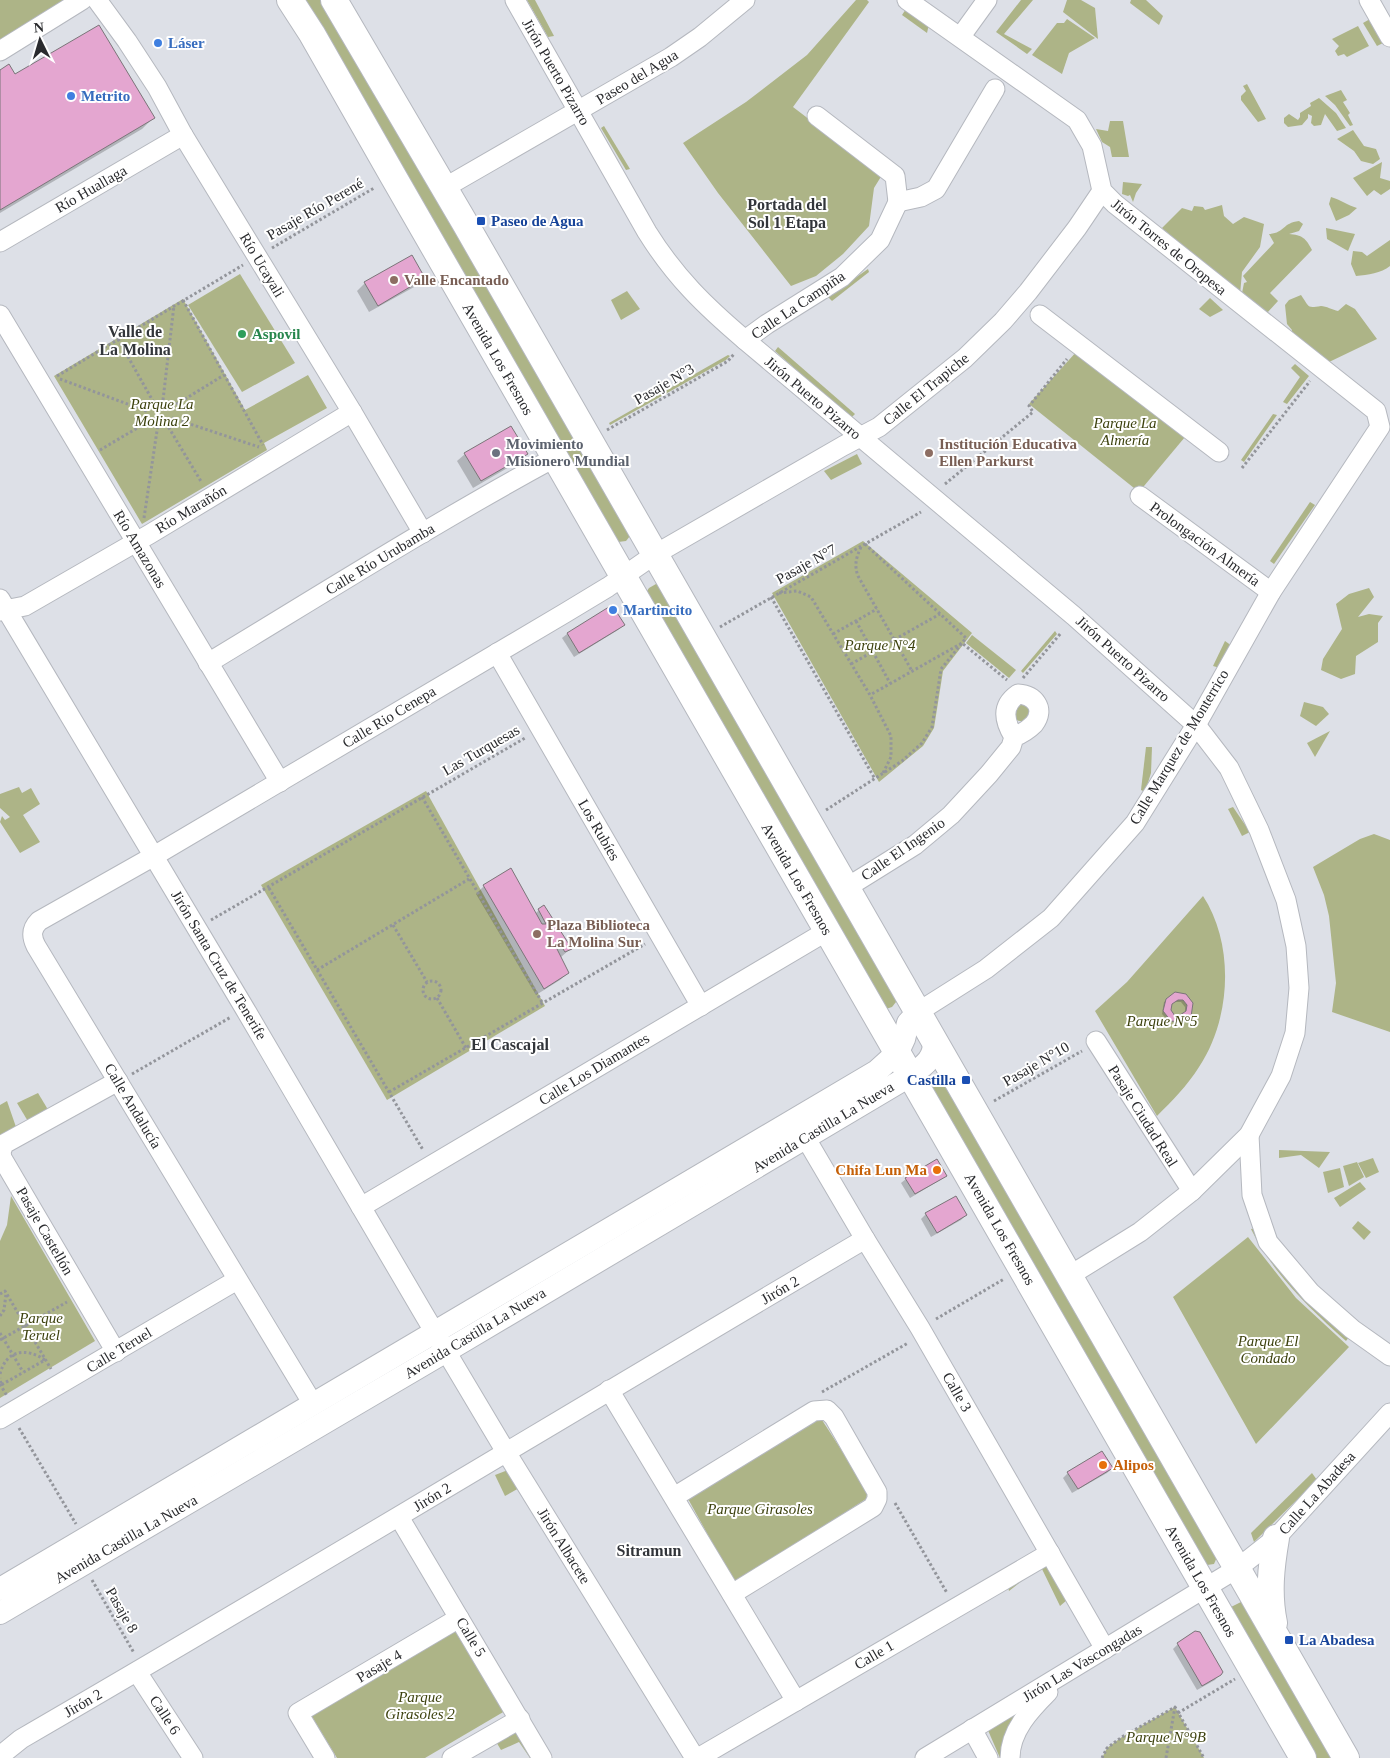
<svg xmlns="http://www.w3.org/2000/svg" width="1390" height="1758" viewBox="0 0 1390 1758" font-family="Georgia,serif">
<rect width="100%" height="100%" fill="#dde0e7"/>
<g fill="#adb487">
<path d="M0,0H68L0,40Z"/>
<path d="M300,0H324L630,536L626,541L618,542Z"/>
<path d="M527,0H535L554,36L548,37Z"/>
<path d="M856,0H867L869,2L793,107L882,175L874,188L869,226L843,254L816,276L791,286L718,193L683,143L746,102L807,55Z"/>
<path d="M1021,0H1033L1004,34L1032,49L1027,54L996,32Z"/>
<path d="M1067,0H1081L1095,8L1098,39L1063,12Z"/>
<path d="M1131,0H1146L1163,16L1159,25L1130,3Z"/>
<path d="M906,9L929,24L927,33L902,15Z"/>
<path d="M1067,19L1095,38L1069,53L1062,74L1032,55L1057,23H1064Z"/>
<path d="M1370,19L1385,42L1377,46L1363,23Z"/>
<path d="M1358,26L1369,46L1347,57L1344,54L1338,56L1335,51L1339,46L1332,39Z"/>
<path d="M1247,84L1266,119L1258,122L1241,100V96L1246,91L1243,86Z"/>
<path d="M1341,90L1347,100L1343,102L1350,113L1348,115L1353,125L1350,126L1335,105L1325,96Z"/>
<path d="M1319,98L1336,113L1346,128L1337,131L1325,114L1321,125L1314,126L1311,123L1312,116L1308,114V118L1302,125L1288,127L1284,123V118L1289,114L1298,120L1300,117V113L1311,106L1310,103Z"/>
<path d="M1110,121H1123L1129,157H1112L1110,147L1102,142L1096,129L1108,131Z"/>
<path d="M604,126L630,169L626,170L601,128Z"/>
<path d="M1353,130L1364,146L1376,149L1380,159L1373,164L1361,161L1354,151L1337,139Z"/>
<path d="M1382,162L1380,178L1390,181V189L1381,195L1374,190L1367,196L1353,178Z"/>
<path d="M1123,182L1142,184L1136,193L1133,202L1130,195L1128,196L1122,194Z"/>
<path d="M1331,197C1341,200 1347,205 1357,208L1349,215L1336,221L1329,204Z"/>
<path d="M1222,205L1224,216L1233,224L1244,217L1264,224L1260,247L1242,272L1240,295L1162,228L1182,208L1192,211L1194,206L1203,207L1205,210Z"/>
<path d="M1299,221L1303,224L1299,231L1289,234C1302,235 1306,238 1312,250L1270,293L1278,301L1267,313L1242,293L1244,283L1247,282L1243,276L1274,243L1269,234C1285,233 1282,223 1299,221Z"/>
<path d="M1326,228L1355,234L1348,251L1327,239Z"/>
<path d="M1390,240V266C1381,273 1368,275 1356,276L1351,264L1353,251L1362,252L1367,256Z"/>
<path d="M868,269L869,272L832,301L828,297Z"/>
<path d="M240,274L295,363L242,392L188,305Z"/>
<path d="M627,291L640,309L621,320L611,300Z"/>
<path d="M1301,295C1310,308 1307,308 1321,306C1326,306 1333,310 1338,311L1346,304L1355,309L1377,339L1327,363L1292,336V330L1287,324L1285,305L1289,300Z"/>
<path d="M1210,298L1223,310L1210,317L1199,309Z"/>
<path d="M183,299L245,410L308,375L327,408L264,443L267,450L142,524L54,376Z"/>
<path d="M778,347L855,414L851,418L775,351Z"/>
<path d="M1078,350L1190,431L1139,492L1029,404Z"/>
<path d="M728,355L730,356L726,360L610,425L609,423Z"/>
<path d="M1295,364L1309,376L1287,404L1283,402L1300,377L1291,368Z"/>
<path d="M1273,414L1277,415L1244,462L1241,460Z"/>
<path d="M857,454L862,464L831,480L824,471Z"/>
<path d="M1310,502L1315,505L1274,564L1270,561Z"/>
<path d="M863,541L972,633L943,671L934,728L923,746L879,782L772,593Z"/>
<path d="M656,584L662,586L895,994L896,1002L892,1007L886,1009L645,594L649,588Z"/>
<path d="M1369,588L1374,597L1358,617L1369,614L1383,616L1378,623V642L1356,656L1355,674L1341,679L1321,670L1323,659L1342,629L1336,604L1349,594Z"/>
<path d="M1055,631L1057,634L1023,673L1021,671Z"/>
<path d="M972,635L1016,670L1009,678L966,643Z"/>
<path d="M1225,641L1232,646L1220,668L1213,666Z"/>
<path d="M1025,700L1032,714L1024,721C1014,722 1013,716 1011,708Z"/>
<path d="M1304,702L1323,707L1329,714L1316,726L1300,716Z"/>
<path d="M1330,731L1315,757L1307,743Z"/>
<path d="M1146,747H1152L1151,773L1145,792L1141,790Z"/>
<path d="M19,787L22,793L31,788L40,804L23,815L40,842L20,853L0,822L2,816L5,820L10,817L0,808V794Z"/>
<path d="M426,791L545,1006L387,1100L261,885Z"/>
<path d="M1233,807L1250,832L1242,836L1228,809Z"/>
<path d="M1374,834L1390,840V1032L1332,1012L1336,983L1329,916L1324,895L1313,867L1360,839Z"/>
<path d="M1203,896C1235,945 1231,1019 1199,1067C1187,1086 1172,1101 1157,1116L1095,1011L1127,982Z"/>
<path d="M940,1073L1217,1557L1214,1564L1207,1565L1201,1562L929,1087Z"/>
<path d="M38,1093L50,1113L29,1123L17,1103Z"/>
<path d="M7,1101L16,1127L0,1142V1105Z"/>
<path d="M1279,1150L1330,1152L1319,1168L1301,1155L1279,1158Z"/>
<path d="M1373,1158L1379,1172L1366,1178L1358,1163Z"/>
<path d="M1357,1162L1364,1177L1349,1186L1343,1166Z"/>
<path d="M1340,1168L1344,1187L1328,1193L1323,1172Z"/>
<path d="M1360,1182L1366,1189L1340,1207L1334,1198Z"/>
<path d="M11,1196L95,1341L0,1398V1241L7,1225Z"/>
<path d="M1358,1221L1371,1232L1364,1240L1352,1228Z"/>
<path d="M1256,1228L1349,1337L1346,1341C1308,1307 1274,1275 1251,1229Z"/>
<path d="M1248,1237L1296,1298L1349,1347L1256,1444L1173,1297Z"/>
<path d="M815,1416L822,1420L868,1491L866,1499L735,1584L687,1497Z"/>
<path d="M508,1470L521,1487L505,1496L495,1475Z"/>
<path d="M1312,1473L1317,1480L1254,1542L1251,1533Z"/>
<path d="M1043,1563L1052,1568L1067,1600L1060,1606L1042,1569L1032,1573L1009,1591L1007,1583Z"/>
<path d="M1243,1601L1336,1758H1313L1231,1607Z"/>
<path d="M456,1630L505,1711L425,1758H337L311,1715Z"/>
<path d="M1175,1707L1204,1758H1102L1107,1748L1122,1737Z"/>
<path d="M1022,1708L1003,1758H1000L987,1728Z"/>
<path d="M518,1726L534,1754L530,1758L519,1742L501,1750L495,1740Z"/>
</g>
<g fill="#0003" fill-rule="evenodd">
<path d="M0,71L15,76L153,118L142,129L0,213Z"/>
<path d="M411,257L423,278L416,286L369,312L357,291L365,283Z"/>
<path d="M465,454H526L518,462L473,488L457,461Z"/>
<path d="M623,625L618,630L574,657L562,638L567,634Z"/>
<path d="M484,886L535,914L539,910L570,949L560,958L568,973L560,980L536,995L476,894Z"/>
<path d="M1186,995L1190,1017L1179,1023L1169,1022L1162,1014L1164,1002L1167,1000ZM1174,1002H1181L1185,1007V1014L1175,1017L1169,1011L1170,1004Z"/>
<path d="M945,1176L940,1180L910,1198L901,1183L906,1179Z"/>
<path d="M955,1197L966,1215L961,1220L931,1237L921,1219L926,1214Z"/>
<path d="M1112,1468L1107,1473L1072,1493L1063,1478L1068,1473Z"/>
<path d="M1178,1644L1220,1674L1215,1680L1197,1690L1173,1649Z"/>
</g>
<g fill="#e4a6d0" stroke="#7b7579" fill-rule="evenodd">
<path d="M99,25L155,118L0,210V70L9,64L15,74Z"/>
<path d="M412,255L425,278L378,306L364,282Z"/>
<path d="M511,426L528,454L481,481L464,453Z"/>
<path d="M612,605L625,625L579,653L567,633Z"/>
<path d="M511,868L542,924H546L538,909L544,905L572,949L565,952L559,943L555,945L569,973L544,989L483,885Z"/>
<path d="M1175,992L1186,994L1193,1003L1191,1017L1182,1022L1171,1021L1163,1011L1166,999ZM1178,1000H1183L1187,1005L1186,1011L1180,1015L1175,1016L1171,1010L1172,1004Z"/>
<path d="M937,1159L947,1176L915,1194L905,1178Z"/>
<path d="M956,1196L967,1215L937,1233L925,1213Z"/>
<path d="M1102,1451L1113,1468L1078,1489L1067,1472Z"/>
<path d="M1195,1631L1200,1632L1223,1672L1221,1675L1202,1686L1177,1643Z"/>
</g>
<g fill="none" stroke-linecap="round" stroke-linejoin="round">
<defs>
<g id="minor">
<path d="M97,0L127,41L157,87L183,135L352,412L423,533"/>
<path d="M515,0L647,232C675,277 705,306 745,340L1074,616L1196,725L1229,768L1259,830L1286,900L1296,946L1299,988L1295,1033L1281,1076L1249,1135L1192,1191L1140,1232L1069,1276"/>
<path d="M907,0L1077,120L1092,146L1102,191L1115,204L1376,411L1380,427L1271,592L1196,725L1135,823L1051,918L986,969L918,1012"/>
<path d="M1369,0L1390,37"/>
<path d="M961,36L987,0"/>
<path d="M0,51L82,0"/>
<path d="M817,116L895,176L898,202"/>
<path d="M444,188L671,57L700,37L745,0"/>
<path d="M898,202L921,197L936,189L995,89"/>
<path d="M0,242L183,135"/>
<path d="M0,315L280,782"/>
<path d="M1040,315L1219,452"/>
<path d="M745,340L767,324L842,277L880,240L898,202"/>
<path d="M1140,496L1271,592"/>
<path d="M0,599L245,1009L425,1316L506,1452L695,1758"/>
<path d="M0,611L25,606L150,534L352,412"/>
<path d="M497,653L701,1006"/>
<path d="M208,663C322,594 436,522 554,458"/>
<path d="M846,888L915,845L951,815L989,774L1011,747L1014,737C1004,721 1001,706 1018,694C1034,695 1046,708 1034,724C1028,730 1021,734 1014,737"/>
<path d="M1096,1041L1192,1191"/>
<path d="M1249,1135L1252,1195L1268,1242L1311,1293L1352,1329L1390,1356"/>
<path d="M805,1137L865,1239L920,1328L1105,1649"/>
<path d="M361,1207L827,931"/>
<path d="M116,1352L2,1158L1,1152L4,1144L118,1081"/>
<path d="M609,1390L796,1701"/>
<path d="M313,1404L36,946C31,936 31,929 39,921L154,856L565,613L608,587L654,555L843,446L879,427L965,358L1003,321L1028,292L1077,228L1102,191"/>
<path d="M0,1419L237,1280"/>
<path d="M674,1497L814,1411L827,1410L834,1417L877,1492V1499L873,1507L732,1594"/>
<path d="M399,1517L542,1758"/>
<path d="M137,1672L193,1758"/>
<path d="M972,1729L988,1758"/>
<path d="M0,1756L21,1739C304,1575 583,1405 865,1239"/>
<path d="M325,1758L298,1713L459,1618"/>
<path d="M452,1758L520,1719"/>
<path d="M698,1758L1050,1553"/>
<path d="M925,1758L1238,1568L1276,1538L1390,1413"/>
<path d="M1010,1758C1010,1731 1030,1710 1048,1692"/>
</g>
<g id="tertiary">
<path d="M0,1589L877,1071L898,1052L904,1039L908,1023L918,1012"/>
<path d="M0,1613L465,1340L911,1075C925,1065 935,1058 934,1040"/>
</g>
<g id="secondary">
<path d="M290,0L312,34L393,176L1303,1758"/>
<path d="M334,0L466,225L1346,1758"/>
<path d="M1274,1623C1268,1594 1271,1567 1276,1538"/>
</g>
</defs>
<use href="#minor" stroke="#b5b8bf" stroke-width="21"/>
<use href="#tertiary" stroke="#b5b8bf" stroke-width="24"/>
<use href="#secondary" stroke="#b5b8bf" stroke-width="28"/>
<g stroke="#93959b" stroke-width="3" stroke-dasharray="2.5 2.5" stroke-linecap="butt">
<path d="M272,248L374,188"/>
<path d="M183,300L263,445"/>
<path d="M118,339L154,403"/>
<path d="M57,376L243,265"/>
<path d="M60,379L149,412"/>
<path d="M163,400L174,305"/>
<path d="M172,407L224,375"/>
<path d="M172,418L259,447"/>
<path d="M166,423L202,483"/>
<path d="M607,430L728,361L734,354"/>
<path d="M100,450L151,420"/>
<path d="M1242,468L1310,381"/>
<path d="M945,484L1033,412L1029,406L1067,359"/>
<path d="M144,518L158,424"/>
<path d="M865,544L966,638L962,643L870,695"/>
<path d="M861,547C856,558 854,565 858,576L912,671"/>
<path d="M779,593L797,591L811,597L870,695L891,736V757L883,773"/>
<path d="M771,597L875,779"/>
<path d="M856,621L890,683"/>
<path d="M720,627L921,512"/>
<path d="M833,634L877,609"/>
<path d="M851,664L940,614"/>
<path d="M1023,678L1061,633"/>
<path d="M422,797L543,1004"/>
<path d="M826,810L902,761L922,743L932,727L941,669L962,643L1007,680"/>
<path d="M269,888L423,1150"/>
<path d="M211,920L525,738"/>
<path d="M393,925L427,982"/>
<path d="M317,970L469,879"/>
<circle cx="432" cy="990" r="9"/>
<path d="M437,998L466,1048"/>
<path d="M132,1074L231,1017"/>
<path d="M389,1092L645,944"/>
<path d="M994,1101L1082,1051"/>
<path d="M0,1294L5,1291L51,1369"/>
<path d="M0,1316L4,1310L6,1294"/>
<path d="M936,1319L1004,1279"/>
<path d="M0,1333L23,1372"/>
<path d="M0,1340L67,1302"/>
<path d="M0,1374C6,1350 26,1347 45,1360L1,1385L0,1378"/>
<path d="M0,1384L7,1396"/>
<path d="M822,1392L908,1343"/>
<path d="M19,1428L76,1524"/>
<path d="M895,1503L947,1593"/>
<path d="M92,1580L134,1653"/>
<path d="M1178,1713L1235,1679"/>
<path d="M1102,1758L1107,1748L1122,1737L1175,1707L1204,1758"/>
<path d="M1166,1758L1175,1707"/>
</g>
<use href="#minor" stroke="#fff" stroke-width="19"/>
<use href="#tertiary" stroke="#fff" stroke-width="22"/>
<use href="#secondary" stroke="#fff" stroke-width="26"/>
</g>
<g fill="#3f7fe0" stroke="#fff" stroke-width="2">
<circle cx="158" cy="43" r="5"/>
<circle cx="71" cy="96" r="5"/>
<circle cx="613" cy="610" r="5"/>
</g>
<g fill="#1a4fb4" stroke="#fff" stroke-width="2">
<rect x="476" y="216" width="10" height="10" rx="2.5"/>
<rect x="961" y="1075" width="10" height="10" rx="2.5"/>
<rect x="1284" y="1635" width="10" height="10" rx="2.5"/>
</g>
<g fill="#8d6e63" stroke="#fff" stroke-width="2">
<circle cx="394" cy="280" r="5"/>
<circle cx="929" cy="453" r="5"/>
<circle cx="537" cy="934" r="5"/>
</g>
<circle fill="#2e9e5b" stroke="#fff" stroke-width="2" cx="242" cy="334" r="5"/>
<circle fill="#6b7280" stroke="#fff" stroke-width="2" cx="496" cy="453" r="5"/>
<g fill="#e8710a" stroke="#fff" stroke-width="2">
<circle cx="937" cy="1170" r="5"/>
<circle cx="1103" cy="1465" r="5"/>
</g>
<g text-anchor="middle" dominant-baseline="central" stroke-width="4" stroke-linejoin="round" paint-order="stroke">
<g font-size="15" font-weight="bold" fill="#366cbe" stroke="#fff" text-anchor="start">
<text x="168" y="43">Láser</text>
<text x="81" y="96">Metrito</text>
<text x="623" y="610">Martincito</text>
</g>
<g font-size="15" fill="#2a2b2e" stroke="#fff">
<text transform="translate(556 72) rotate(60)">Jirón Puerto Pizarro</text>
<text transform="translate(637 77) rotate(-31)">Paseo del Agua</text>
<text transform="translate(91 189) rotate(-30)">Río Huallaga</text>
<text transform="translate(315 209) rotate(-30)">Pasaje Río Perené</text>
<text transform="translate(1169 247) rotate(39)">Jirón Torres de Oropesa</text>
<text transform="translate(262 265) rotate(59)">Río Ucayali</text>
<text transform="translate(798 305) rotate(-34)">Calle La Campiña</text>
<text transform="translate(498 359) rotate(60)">Avenida Los Fresnos</text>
<text transform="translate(664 384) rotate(-30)">Pasaje N°3</text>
<text transform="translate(926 389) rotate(-39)">Calle El Trapiche</text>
<text transform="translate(813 398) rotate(40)">Jirón Puerto Pizarro</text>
<text transform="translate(191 509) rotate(-31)">Río Marañón</text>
<text transform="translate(1205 544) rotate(36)">Prolongación Almería</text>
<text transform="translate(140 549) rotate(59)">Río Amazonas</text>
<text transform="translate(380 559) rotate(-31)">Calle Río Urubamba</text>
<text transform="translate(806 564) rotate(-29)">Pasaje N°7</text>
<text transform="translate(1123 659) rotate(42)">Jirón Puerto Pizarro</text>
<text transform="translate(389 717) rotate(-31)">Calle Rio Cenepa</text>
<text transform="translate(1179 747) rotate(-59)">Calle Marquez de Monterrico</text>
<text transform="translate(481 750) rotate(-30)">Las Turquesas</text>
<text transform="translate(599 830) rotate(60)">Los Rubíes</text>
<text transform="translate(903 849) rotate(-35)">Calle El Ingenio</text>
<text transform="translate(797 879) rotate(60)">Avenida Los Fresnos</text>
<text transform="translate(219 965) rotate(59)">Jirón Santa Cruz de Tenerife</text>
<text transform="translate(1036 1064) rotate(-30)">Pasaje N°10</text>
<text transform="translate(594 1069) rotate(-31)">Calle Los Diamantes</text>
<text transform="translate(133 1106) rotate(59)">Calle Andalucía</text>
<text transform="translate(1143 1116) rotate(58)">Pasaje Ciudad Real</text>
<text transform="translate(823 1127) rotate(-31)">Avenida Castilla La Nueva</text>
<text transform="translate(1000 1229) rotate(60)">Avenida Los Fresnos</text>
<text transform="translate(45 1231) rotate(60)">Pasaje Castellón</text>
<text transform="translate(780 1290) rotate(-30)">Jirón 2</text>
<text transform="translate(475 1333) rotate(-31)">Avenida Castilla La Nueva</text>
<text transform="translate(119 1350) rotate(-31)">Calle Teruel</text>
<text transform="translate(957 1392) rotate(60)">Calle 3</text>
<text transform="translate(1317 1493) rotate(-48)">Calle La Abadesa</text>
<text transform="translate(432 1497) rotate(-31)">Jirón 2</text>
<text transform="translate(126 1539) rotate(-30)">Avenida Castilla La Nueva</text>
<text transform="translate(564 1546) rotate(58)">Jirón Albacete</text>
<text transform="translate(1201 1581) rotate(60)">Avenida Los Fresnos</text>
<text transform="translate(122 1610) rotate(60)">Pasaje 8</text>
<text transform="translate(471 1637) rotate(59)">Calle 5</text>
<text transform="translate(874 1655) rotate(-30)">Calle 1</text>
<text transform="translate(1082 1663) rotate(-31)">Jirón Las Vascongadas</text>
<text transform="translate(379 1666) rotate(-31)">Pasaje 4</text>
<text transform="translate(83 1703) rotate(-30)">Jirón 2</text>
<text transform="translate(165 1715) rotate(57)">Calle 6</text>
</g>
<g font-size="15" font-weight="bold" fill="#164399" stroke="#fff" text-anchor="start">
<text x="491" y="221">Paseo de Agua</text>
<text x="956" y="1080" text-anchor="end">Castilla</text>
<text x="1299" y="1640">La Abadesa</text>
</g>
<g font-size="15" font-weight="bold" fill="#785e54" stroke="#fff" text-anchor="start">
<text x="404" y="280">Valle Encantado</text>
<text x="939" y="444">Institución Educativa<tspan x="939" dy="17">Ellen Parkurst</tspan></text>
<text x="547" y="925">Plaza Biblioteca<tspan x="547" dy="17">La Molina Sur</tspan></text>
</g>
<g font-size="15" font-weight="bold" fill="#27864d" stroke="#fff" text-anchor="start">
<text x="252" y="334">Aspovil</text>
</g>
<g font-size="15" font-style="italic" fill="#3c410d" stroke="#fff">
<text x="162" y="404">Parque La<tspan x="162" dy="17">Molina 2</tspan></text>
<text x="1125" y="423">Parque La<tspan x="1125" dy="17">Almería</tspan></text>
<text x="880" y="645">Parque N°4</text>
<text x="1162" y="1021">Parque N°5</text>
<text x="41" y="1318">Parque<tspan x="41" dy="17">Teruel</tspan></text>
<text x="1268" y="1341">Parque El<tspan x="1268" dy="17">Condado</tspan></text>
<text x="760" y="1509">Parque Girasoles</text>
<text x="420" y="1697">Parque<tspan x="420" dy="17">Girasoles 2</tspan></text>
<text x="1166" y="1737">Parque N°9B</text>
</g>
<g font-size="15" font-weight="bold" fill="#5b616d" stroke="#fff" text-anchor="start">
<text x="506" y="444">Movimiento<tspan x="506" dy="17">Misionero Mundial</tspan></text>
</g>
<g font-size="15" font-weight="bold" fill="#c56008" stroke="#fff" text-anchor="end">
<text x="927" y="1170">Chifa Lun Ma</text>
<text x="1113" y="1465" text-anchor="start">Alipos</text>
</g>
<g font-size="16" font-weight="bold" fill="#32353a" stroke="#fff">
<text x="787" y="204">Portada del<tspan x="787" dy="18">Sol 1 Etapa</tspan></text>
<text x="135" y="331">Valle de<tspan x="135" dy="18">La Molina</tspan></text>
<text x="510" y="1044">El Cascajal</text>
<text x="649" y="1550">Sitramun</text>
</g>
</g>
<g transform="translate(40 40) rotate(355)" stroke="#ffffff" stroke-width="4" paint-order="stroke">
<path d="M0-4L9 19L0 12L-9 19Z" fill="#2a2b2e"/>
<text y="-8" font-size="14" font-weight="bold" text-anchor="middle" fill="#2a2b2e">N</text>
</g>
</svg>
